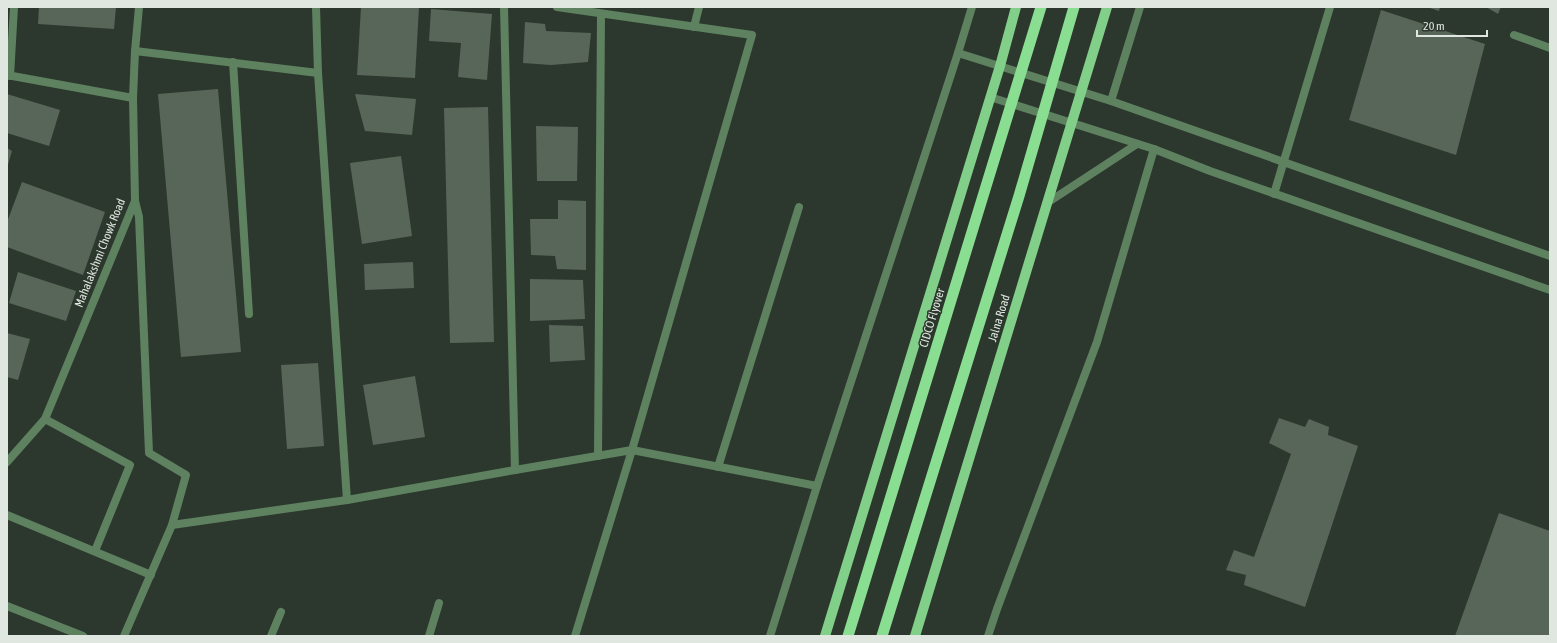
<svg xmlns="http://www.w3.org/2000/svg" width="1557" height="643" viewBox="0 0 1557 643" font-family="'Asap Condensed',sans-serif">
<rect width="100%" height="100%" fill="#2c382d"/>
<g fill="#586559">
<path d="M39,7H116L114,29L38,24Z"/>
<path d="M361,7H419L415,78L357,75Z"/>
<path d="M1427,7H1440L1439,11Z"/>
<path d="M1486,7H1501L1498,14Z"/>
<path d="M431,9L492,14L487,80L458,77L461,43L429,41Z"/>
<path d="M1381,10L1485,44L1456,155L1349,120Z"/>
<path d="M525,22L545,24L546,31L591,33L588,62L551,65L523,63Z"/>
<path d="M218,89L241,352L181,357L158,94Z"/>
<path d="M7,94L60,110L49,146L7,133Z"/>
<path d="M355,94L416,99L412,135L365,131Z"/>
<path d="M488,107L494,342L450,343L444,108Z"/>
<path d="M536,126L578,127L577,181H537Z"/>
<path d="M7,148L12,151L7,168Z"/>
<path d="M401,156L412,236L362,244L350,163Z"/>
<path d="M22,182L105,212L83,275L7,247V222Z"/>
<path d="M558,200L586,201V270L557,269L555,256L531,255L530,219H558Z"/>
<path d="M413,262L414,288L365,290L364,264Z"/>
<path d="M18,272L76,291L66,321L9,303Z"/>
<path d="M530,279L583,280L585,319L530,321Z"/>
<path d="M549,325L583,326L585,360L550,362Z"/>
<path d="M7,333L30,339L18,380L7,377Z"/>
<path d="M318,363L324,446L287,449L281,365Z"/>
<path d="M415,376L425,437L373,445L363,385Z"/>
<path d="M1279,418L1305,427L1309,419L1329,427L1328,435L1358,446L1305,607L1244,585L1246,575L1226,570L1234,550L1254,557L1291,454L1269,443Z"/>
<path d="M1499,513L1550,531V636H1455Z"/>
</g>
<g fill="none" stroke-linecap="round" stroke-linejoin="round">
<path stroke="#5e8260" stroke-width="8" d="M988,636L997,609L1097,342L1154,149"/>
<g stroke="#5e8260" stroke-width="8">
<path d="M316,7L318,73L347,500"/>
<path d="M504,7L515,470"/>
<path d="M557,7L752,35L632,450L575,636"/>
<path d="M694,27L699,7"/>
<path d="M1514,35L1550,48"/>
<path d="M135,51L318,73"/>
<path d="M233,62L249,314"/>
<path d="M7,75L133,98"/>
<path d="M10,76L14,7"/>
<path d="M1111,101L1140,7"/>
<path d="M1274,194L1330,7"/>
<path d="M135,201L139,217L149,453L186,475L172,525"/>
<path d="M45,419L130,465L95,551"/>
<path d="M598,456L601,14"/>
<path d="M7,462L45,419L135,201L133,98L135,51L139,7"/>
<path d="M718,467L799,207"/>
<path d="M7,515L151,575"/>
<path d="M7,606L83,636"/>
<path d="M124,636L172,525L347,500L515,470L632,450L817,486"/>
<path d="M271,636L281,612"/>
<path d="M429,636L439,603"/>
<path d="M770,636L817,486L958,53"/>
</g>
<g stroke="#5e8260" stroke-width="8">
<path d="M972,7L958,53L1111,101L1550,256"/>
<path d="M990,97L1154,149L1210,171L1550,290"/>
<path d="M1047,203L1137,144"/>
</g>
<g stroke="#82cf89" stroke-width="10">
<path d="M825,636L1000,66L1016,7"/>
<path d="M915,636L1107,7"/>
</g>
<g stroke="#89de91" stroke-width="11">
<path d="M848,636L1041,7"/>
<path d="M882,636L1019,196L1074,7"/>
</g>
</g>
<g text-anchor="middle" dominant-baseline="central" stroke-width="3" stroke-linejoin="round" paint-order="stroke">
<g font-size="12" fill="#e0e7e0" stroke="#2c382d">
<text transform="translate(100 253) rotate(-68)">Mahalakshmi Chowk Road</text>
<text transform="translate(932 318) rotate(-73)">CIDCO Flyover</text>
<text transform="translate(999 318) rotate(-73)">Jalna Road</text>
</g>
</g>
<rect width="1557" height="643" fill="none" stroke="#e0e7e0" stroke-width="16"/>
<path d="M1417 30v6h70v-6" fill="none" stroke="#e0e7e0" stroke-width="2"/>
<text x="1423" y="30" font-size="12" fill="#e0e7e0" stroke="#2c382d" stroke-width="3" paint-order="stroke">20 m</text>
</svg>
